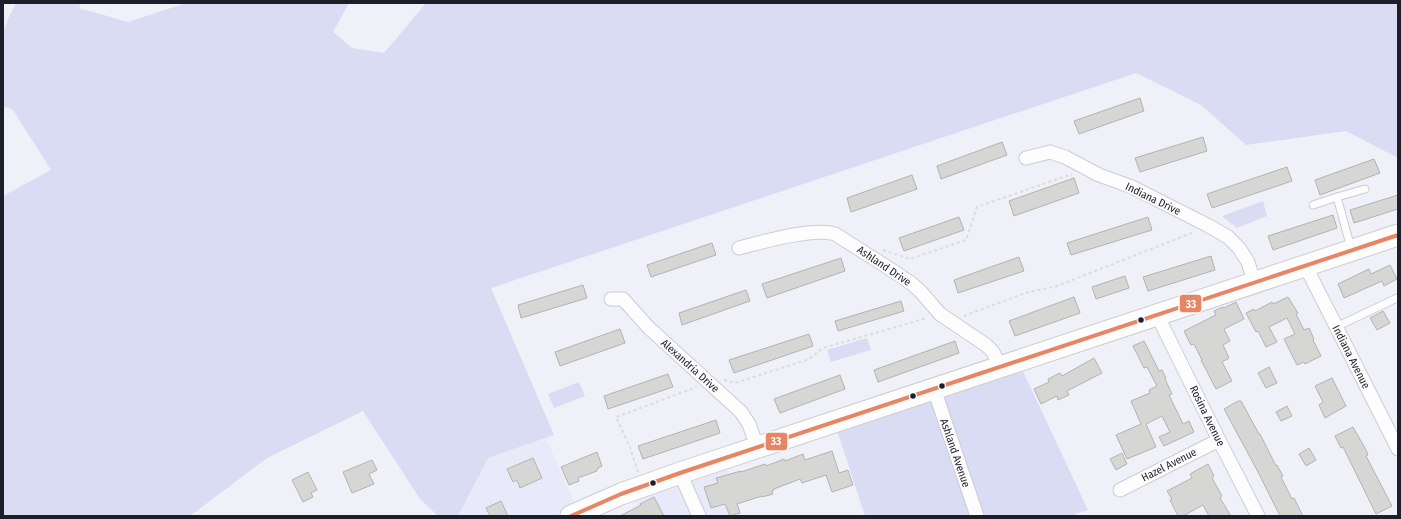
<svg xmlns="http://www.w3.org/2000/svg" width="1401" height="519" viewBox="0 0 1401 519" font-family="'Fira Sans Condensed',sans-serif">
<rect width="100%" height="100%" fill="#f0f1f8"/>
<g fill="#e8eafa">
<path d="M546,438L579,512L571,516H458L488,458Z"/>
<path d="M723,459L742,516H643L630,490Z"/>
</g>
<g fill="#d9dcf2">
<path d="M16,3H81L79,8L128,22L186,3H349L333,32L352,48L384,53L426,3H1398V158L1346,131L1246,145L1201,105L1136,73L491,288L554,435L488,458L458,516H438L420,499L363,411L267,458L190,516H3V196L51,170L13,110L3,106V33L8,19Z"/>
<path d="M1263,201L1267,216L1237,228L1222,216Z"/>
<path d="M867,338L871,350L831,362L827,350Z"/>
<path d="M1021,367L1088,510L1070,516H865L837,430Z"/>
<path d="M579,382L585,396L554,408L548,394Z"/>
</g>
<g fill="#d6d7d4" stroke="#b2b3b0">
<path d="M1140,98L1144,111L1079,134L1074,121Z"/>
<path d="M1203,137L1207,151L1140,172L1135,158Z"/>
<path d="M1002,142L1007,155L941,179L937,166Z"/>
<path d="M1374,159L1380,173L1320,195L1315,180Z"/>
<path d="M1287,167L1292,181L1212,208L1207,194Z"/>
<path d="M912,175L917,189L851,212L847,198Z"/>
<path d="M1074,178L1079,193L1014,216L1009,201Z"/>
<path d="M1398,195V209L1354,223L1350,210Z"/>
<path d="M1333,215L1337,228L1273,250L1268,236Z"/>
<path d="M959,217L964,230L904,251L899,238Z"/>
<path d="M1148,217L1152,230L1071,255L1067,243Z"/>
<path d="M712,243L716,255L651,277L647,265Z"/>
<path d="M1211,256L1215,270L1148,291L1143,277Z"/>
<path d="M1019,257L1024,271L958,293L954,280Z"/>
<path d="M841,258L845,271L767,298L762,284Z"/>
<path d="M1390,265L1397,279L1384,286L1382,281L1344,298L1338,284L1369,269L1371,274Z"/>
<path d="M1125,276L1129,288L1096,299L1092,287Z"/>
<path d="M583,285L587,298L521,318L518,305Z"/>
<path d="M746,290L750,301L682,325L679,313Z"/>
<path d="M1074,297L1080,313L1015,336L1009,321Z"/>
<path d="M1288,297L1298,313L1296,314L1304,330L1309,328L1314,339L1313,340L1321,356L1305,364L1304,362L1297,365L1284,339L1295,334L1287,318L1269,327L1277,342L1266,347L1258,331L1256,332L1246,313L1254,309L1255,311L1272,302L1273,304Z"/>
<path d="M901,301L904,311L838,331L835,321Z"/>
<path d="M1236,302L1244,319L1224,329L1230,341L1223,345L1229,358L1222,362L1232,381L1216,389L1201,360H1202L1194,344L1191,345L1184,331L1216,315L1214,311L1223,307L1224,308Z"/>
<path d="M1383,311L1390,323L1377,330L1370,318Z"/>
<path d="M620,329L625,343L560,366L555,352Z"/>
<path d="M809,334L813,346L734,373L729,360Z"/>
<path d="M955,341L959,353L878,382L874,370Z"/>
<path d="M1144,341L1159,371L1162,370L1166,378L1165,379L1172,394L1169,395L1183,424L1189,421L1194,432L1164,446L1159,437L1170,432L1162,416L1146,424L1156,447L1127,459L1116,435L1141,424L1131,401L1150,393L1149,390L1157,386L1147,367L1144,368L1133,346Z"/>
<path d="M1094,358L1102,373L1067,391L1069,395L1058,400L1057,396L1041,404L1034,389L1049,382L1048,379L1060,373L1062,376Z"/>
<path d="M1269,367L1277,383L1266,388L1258,373Z"/>
<path d="M668,374L673,387L608,409L604,396Z"/>
<path d="M840,375L845,389L780,413L774,399Z"/>
<path d="M1332,378L1346,406L1325,418L1319,405L1323,402L1315,386Z"/>
<path d="M1238,401H1241L1259,434H1260L1276,466L1277,465L1283,476L1281,477L1292,499L1294,498L1303,516H1280L1257,470L1224,409Z"/>
<path d="M1287,406L1292,416L1281,421L1276,412Z"/>
<path d="M716,420L720,433L643,459L638,446Z"/>
<path d="M1353,427L1366,450L1368,455L1366,456L1392,506L1376,514L1343,447L1341,448L1335,436Z"/>
<path d="M1309,448L1316,460L1306,466L1299,454Z"/>
<path d="M832,451L839,473L848,470L853,485L832,492L826,475L802,483L800,479L774,489V490L772,491L773,494L762,497V496L737,504L740,513L730,516L725,504L711,508L704,487L718,483L716,478L741,471V472L765,464L766,466L784,459L785,461L803,454L805,460Z"/>
<path d="M597,452L602,466L597,469V471L578,478L579,481L569,485L561,467Z"/>
<path d="M1122,453L1127,464L1116,470L1110,459Z"/>
<path d="M533,458L542,478L520,488L517,480L513,482L507,469Z"/>
<path d="M372,460L377,470L369,474L374,484L352,493L343,472Z"/>
<path d="M1208,464L1214,476L1212,478L1222,496L1220,498L1231,516H1209L1203,505L1183,516H1178L1170,500L1172,499L1167,491L1192,478L1190,474Z"/>
<path d="M308,472L317,490L311,493L313,497L303,502L292,480Z"/>
<path d="M654,497L664,516H620L641,505L640,504Z"/>
<path d="M501,501L508,516H490L486,508Z"/>
</g>
<g fill="none" stroke-linecap="round" stroke-linejoin="round">
<defs>
<g id="service">
<path d="M1337,197L1365,189"/>
<path d="M1313,205L1337,197L1351,248"/>
<path d="M1336,327L1397,298"/>
</g>
<g id="minor">
<path d="M1026,158L1050,152L1065,157L1099,175L1132,187L1207,225L1228,237L1239,248L1248,262L1254,282"/>
<path d="M739,248C762,242 814,227 835,234L884,265L911,283L921,292L940,314L986,345L993,352L1000,367"/>
<path d="M1305,265L1398,449"/>
<path d="M611,299H623L648,327L741,412L749,424L757,447"/>
<path d="M1157,315L1219,440L1258,516"/>
<path d="M934,389L977,516"/>
<path d="M680,473L699,516"/>
<path d="M1120,490L1219,440"/>
</g>
<path id="primary" d="M571,516L621,494L680,473L1398,235"/>
</defs>
<use href="#service" stroke="#cbccd5" stroke-width="9"/>
<use href="#minor" stroke="#cbccd5" stroke-width="15"/>
<use href="#primary" stroke="#cbccd5" stroke-width="23"/>
<g stroke="#dbdbdd" stroke-width="2" stroke-dasharray="3 3" stroke-linecap="butt">
<path d="M883,250L910,259L966,240L977,207L1072,174"/>
<path d="M964,316L1025,293L1057,286L1194,232"/>
<path d="M724,380L735,383L809,359L823,348L927,318"/>
<path d="M638,472L630,447L616,417L697,387"/>
</g>
<use href="#service" stroke="#fdfdfe" stroke-width="7"/>
<use href="#minor" stroke="#fdfdfe" stroke-width="13"/>
<use href="#primary" stroke="#fdfdfe" stroke-width="21"/>
<defs>
<path id="bus-1" d="M571,516L621,494L680,473L1398,235"/>
</defs>
<use href="#bus-1" stroke="#fcfcfc" stroke-width="7"/>
<use href="#bus-1" stroke="#e78565" stroke-width="4"/>
</g>
<g fill="#1d1e29" stroke="#fcfcfc" stroke-width="1.5">
<circle cx="1141" cy="320" r="3.5"/>
<circle cx="942" cy="386" r="3.5"/>
<circle cx="913" cy="396" r="3.5"/>
<circle cx="653" cy="483" r="3.5"/>
</g>
<g text-anchor="middle" dominant-baseline="central" stroke-width="4" stroke-linejoin="round" paint-order="stroke">
<g font-size="11" fill="#1d1e29" stroke="#fcfcfc">
<text transform="translate(1153 199) rotate(26)">Indiana Drive</text>
<text transform="translate(884 266) rotate(34)">Ashland Drive</text>
<text transform="translate(1351 357) rotate(63)">Indiana Avenue</text>
<text transform="translate(690 366) rotate(42)">Alexandria Drive</text>
<text transform="translate(1207 416) rotate(64)">Rosina Avenue</text>
<text transform="translate(955 453) rotate(71)">Ashland Avenue</text>
<text transform="translate(1169 465) rotate(-27)">Hazel Avenue</text>
</g>
</g>
<g stroke="#fcfcfc" stroke-width="1.5">
<rect x="1179" y="294" width="23" height="19" rx="4" fill="#e78565"/>
<rect x="765" y="432" width="23" height="19" rx="4" fill="#e78565"/>
</g>
<g font-size="11" text-anchor="middle" font-weight="bold" fill="#fff">
<text x="1191" y="308">33</text>
<text x="776" y="445">33</text>
</g>
<rect width="1401" height="519" fill="none" stroke="#1d1e29" stroke-width="8"/>
</svg>
